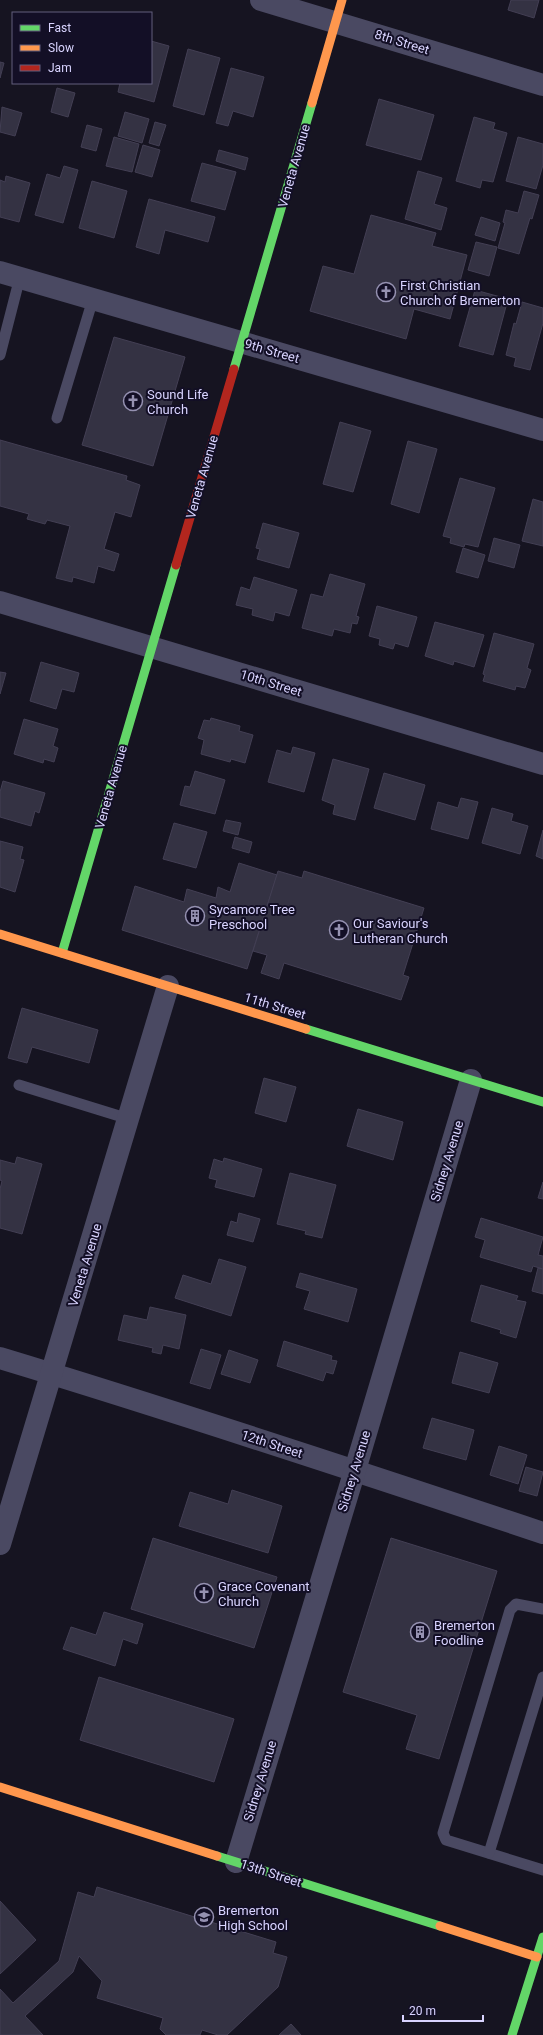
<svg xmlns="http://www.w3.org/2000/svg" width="543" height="2035" viewBox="0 0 543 2035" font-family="Roboto,sans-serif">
<rect width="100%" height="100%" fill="#161421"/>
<g fill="#343243" stroke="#433f54">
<path d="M511,0H539L534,18L508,10Z"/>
<path d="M151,41L169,46L154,102L118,92L120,83H151Z"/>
<path d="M188,49L220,58L204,115L173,106Z"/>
<path d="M0,62L4,63L0,78Z"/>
<path d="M231,68L264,77L253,117L233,111L228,126L216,123Z"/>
<path d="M57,88L75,93L68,117L51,112Z"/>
<path d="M379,99L434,115L421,160L366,145Z"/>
<path d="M2,107L22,113L15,136L0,132Z"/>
<path d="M125,112L149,119L142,143L118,136Z"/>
<path d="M474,117L495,123L493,129L507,133L493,182L482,180L480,188L456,181Z"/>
<path d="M155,122L166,125L159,146L149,143Z"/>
<path d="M87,125L102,129L96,151L81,147Z"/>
<path d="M114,137L139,144L132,172L106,166Z"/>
<path d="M518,137L543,144V165L536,189L506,181Z"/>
<path d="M143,145L160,150L152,177L135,172Z"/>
<path d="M219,150L248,158L245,170L216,161Z"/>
<path d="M202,163L236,172L225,210L191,201Z"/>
<path d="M64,166L78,170L63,223L35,215L47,174L60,178Z"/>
<path d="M418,171L442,178L434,204L447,208L441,230L405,219Z"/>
<path d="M6,176L30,183L19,222L0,217V180L5,182Z"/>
<path d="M92,181L127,191L114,238L79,228Z"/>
<path d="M524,191L539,195L532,219L530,218L519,254L498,248L505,223L503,222L506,210L518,213Z"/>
<path d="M149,199L215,217L208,242L165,230L159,254L136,247Z"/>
<path d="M371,215L436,233L432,246L467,255L450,319L414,309L406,339L310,311L323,266L354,274Z"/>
<path d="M481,217L500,223L495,241L475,235Z"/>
<path d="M476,242L497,247L489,276L468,270Z"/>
<path d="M475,290L508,299L493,355L459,346Z"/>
<path d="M522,302L543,308V323L530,370L514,366L516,358L506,355L514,323L516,324Z"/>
<path d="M114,337L185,357L153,466L82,445Z"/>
<path d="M340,422L371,431L353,492L323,484Z"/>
<path d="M0,440L127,476L126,480L140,485L131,517L115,512L104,549L119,554L114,571L98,566L94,583L73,577L72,582L56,578L70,526L47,520L45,524L27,519L29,514L0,506Z"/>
<path d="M408,441L437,449L419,513L391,504Z"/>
<path d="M460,478L495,488L478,547L465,544L464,547L450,543L451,538L443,536Z"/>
<path d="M533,499L543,502V546L522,541Z"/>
<path d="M263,523L299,533L289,568L257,559L260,549L256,548Z"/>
<path d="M494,538L520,545L514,568L488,561Z"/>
<path d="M463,548L485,555L478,578L456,572Z"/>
<path d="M330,574L365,584L356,616L359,617L357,624L352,623L350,633L334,629L332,636L302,628L311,594L323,597Z"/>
<path d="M254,577L297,590L289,616L275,612L273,621L252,615L253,609L236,605L241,587L250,590Z"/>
<path d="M377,606L417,617L408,647L395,643L393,649L379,645L380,639L369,636Z"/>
<path d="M435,622L484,635L474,667L454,661L453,665L425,656Z"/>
<path d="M494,633L534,644L527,668L531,670L525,688L516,686L515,690L483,681L485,675L483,674Z"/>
<path d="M41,662L79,673L74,692L62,689L56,709L30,701Z"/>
<path d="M0,672L6,673L0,694Z"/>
<path d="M211,718L240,726L239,731L253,735L245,763L231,759L230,762L201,754L204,740L198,738L204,720L210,721Z"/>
<path d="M24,719L58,729L53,746L58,748L54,762L44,759L43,763L14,754Z"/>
<path d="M293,747L315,753L304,792L268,782L277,750L291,754Z"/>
<path d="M333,759L369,769L355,820L333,814L335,805L322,800Z"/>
<path d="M195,771L225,780L215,814L180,805L185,786L190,787Z"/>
<path d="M384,773L425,785L415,820L374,808Z"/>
<path d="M3,781L45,793L39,813L35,811L31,826L0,817V792Z"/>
<path d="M461,798L478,802L468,839L431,829L438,802L458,808Z"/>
<path d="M492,808L513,814L511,821L528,826L520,854L482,843Z"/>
<path d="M226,820L241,823L238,835L223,831Z"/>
<path d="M174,823L207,832L196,868L163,859Z"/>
<path d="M543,830V859L536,856Z"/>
<path d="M235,837L252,842L249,853L232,848Z"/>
<path d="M0,841L23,847L20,859L24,860L15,892L0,887Z"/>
<path d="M239,863L277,875L247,969L122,930L135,886L184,902L187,889L216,898L218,887L230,892Z"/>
<path d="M278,871L302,878L304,871L424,908L403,975L409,977L401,1000L284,963L279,979L261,973L267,955L253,951Z"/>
<path d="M22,1008L98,1030L89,1063L32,1047L27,1063L8,1058Z"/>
<path d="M264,1078L296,1087L286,1122L255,1113Z"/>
<path d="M358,1109L403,1122L393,1160L347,1146Z"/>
<path d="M17,1157L42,1164L22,1234L0,1228V1189L2,1181L0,1180V1160L15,1164Z"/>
<path d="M224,1158L262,1169L254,1197L215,1187L217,1180L209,1178L214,1159L223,1162Z"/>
<path d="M290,1173L336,1185L322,1238L305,1234L306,1231L277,1224Z"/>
<path d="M543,1182V1199L538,1198Z"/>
<path d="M239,1213L260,1219L253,1242L227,1235L231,1221L237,1223Z"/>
<path d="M481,1218L543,1237L538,1255L543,1256V1269L533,1266L531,1272L480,1257L485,1240L475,1237Z"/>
<path d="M219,1259L246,1267L231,1316L175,1298L183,1275L211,1284Z"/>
<path d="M538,1268L543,1269V1294L532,1291Z"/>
<path d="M300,1273L357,1289L348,1322L304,1309L310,1291L296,1287Z"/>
<path d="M481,1285L518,1296L516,1300L526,1302L516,1338L500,1333L501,1330L471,1321Z"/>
<path d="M150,1307L186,1315L179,1349L163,1345L161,1354L152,1352L153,1348L118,1340L124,1315L147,1320Z"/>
<path d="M284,1341L332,1356L331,1360L337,1361L333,1374L326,1372L323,1381L277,1366Z"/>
<path d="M201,1349L221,1355L210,1389L190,1383Z"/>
<path d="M229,1350L258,1360L250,1383L221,1374Z"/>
<path d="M460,1352L498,1363L489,1393L452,1383Z"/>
<path d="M432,1418L474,1430L466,1460L423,1448Z"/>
<path d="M499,1446L527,1455L518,1484L490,1475Z"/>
<path d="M526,1467L543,1472L537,1496L519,1491Z"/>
<path d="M232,1490L282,1506L268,1553L179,1526L190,1492L228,1504Z"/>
<path d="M153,1538L277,1577L254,1648L131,1609Z"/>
<path d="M391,1538L497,1571L439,1759L406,1749L417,1715L343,1692Z"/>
<path d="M104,1612L143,1624L137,1644L123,1639L115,1666L63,1649L71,1627L96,1635Z"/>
<path d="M99,1677L234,1719L214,1782L80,1740Z"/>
<path d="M97,1887L276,1942L273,1953L287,1957L278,1987L227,2035H218L202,2030L200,2035H166L160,2029L163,2018L97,1998L102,1981L79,1956L73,1972L25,2016L43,2035H0V1989L13,2003L59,1961L78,1892L94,1897Z"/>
<path d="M0,1901L36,1940L0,1974Z"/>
<path d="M291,2024L301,2035H279Z"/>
</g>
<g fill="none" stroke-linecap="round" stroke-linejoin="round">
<g stroke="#4a4962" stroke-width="11">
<path d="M0,355L20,277"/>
<path d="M57,418L93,299"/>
<path d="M19,1085L129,1119"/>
<path d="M543,1609L516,1604L510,1610L443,1833L446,1840L543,1870"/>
<path d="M489,1853L543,1677"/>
</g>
<g stroke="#4a4962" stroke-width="22">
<path d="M261,0L543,85"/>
<path d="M0,272L543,430"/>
<path d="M0,602L543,764"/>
<path d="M0,1358C182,1413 363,1473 543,1533"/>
<path d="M0,1544L168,986"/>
<path d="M236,1862L355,1470L471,1080"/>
</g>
<g stroke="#63d668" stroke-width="9">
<path d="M234,369L312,103"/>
<path d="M62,953L176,565"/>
<path d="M306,1029L543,1102"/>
<path d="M217,1856L440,1926"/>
<path d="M512,2035L543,1937"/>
</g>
<g stroke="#ff974d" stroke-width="9">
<path d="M312,103L342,0"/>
<path d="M0,934L306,1029"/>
<path d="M0,1787L217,1856"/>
<path d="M440,1926L537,1957"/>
</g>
<path stroke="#b3261e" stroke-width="9" d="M176,565L234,369"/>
</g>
<defs>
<symbol id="church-ring" viewBox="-11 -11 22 22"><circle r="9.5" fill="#130f26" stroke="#9591b1" stroke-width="1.5"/><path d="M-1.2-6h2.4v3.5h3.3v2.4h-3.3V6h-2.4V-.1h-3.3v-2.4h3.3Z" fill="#9591b1"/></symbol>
<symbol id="building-ring" viewBox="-11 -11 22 22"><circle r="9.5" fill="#130f26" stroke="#9591b1" stroke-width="1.5"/><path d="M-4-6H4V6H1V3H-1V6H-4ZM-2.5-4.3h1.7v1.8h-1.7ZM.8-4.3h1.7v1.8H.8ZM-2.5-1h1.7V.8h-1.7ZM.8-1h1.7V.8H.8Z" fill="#9591b1"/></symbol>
<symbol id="school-ring" viewBox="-11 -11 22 22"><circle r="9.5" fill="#130f26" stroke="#9591b1" stroke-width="1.5"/><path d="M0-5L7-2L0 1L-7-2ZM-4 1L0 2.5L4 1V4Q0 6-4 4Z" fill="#9591b1"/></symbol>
</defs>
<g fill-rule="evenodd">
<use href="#church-ring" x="375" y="281" width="22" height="22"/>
<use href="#church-ring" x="122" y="390" width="22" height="22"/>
<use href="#building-ring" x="184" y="905" width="22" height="22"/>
<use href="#church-ring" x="328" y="919" width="22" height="22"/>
<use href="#church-ring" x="193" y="1582" width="22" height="22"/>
<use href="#building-ring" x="409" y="1621" width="22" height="22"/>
<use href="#school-ring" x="193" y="1906" width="22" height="22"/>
</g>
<g text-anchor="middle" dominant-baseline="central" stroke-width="4" stroke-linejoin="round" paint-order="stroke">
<g font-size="13" fill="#d9d4ff" stroke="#130f26">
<text transform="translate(402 42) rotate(17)">8th Street</text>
<text transform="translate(294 166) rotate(-74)">Veneta Avenue</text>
<text transform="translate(272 351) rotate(16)">9th Street</text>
<text transform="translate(202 477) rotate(-74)">Veneta Avenue</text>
<text transform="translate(271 683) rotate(17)">10th Street</text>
<text transform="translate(111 787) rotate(-74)">Veneta Avenue</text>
<text transform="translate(275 1006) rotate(17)">11th Street</text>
<text transform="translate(447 1161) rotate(-73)">Sidney Avenue</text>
<text transform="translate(85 1265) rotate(-73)">Veneta Avenue</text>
<text transform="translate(272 1444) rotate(18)">12th Street</text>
<text transform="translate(354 1471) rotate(-73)">Sidney Avenue</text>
<text transform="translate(260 1781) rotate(-73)">Sidney Avenue</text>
<text transform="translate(271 1873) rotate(18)">13th Street</text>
</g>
<g font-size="13" fill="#d9d4ff" stroke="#130f26" text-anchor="start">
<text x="400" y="285">First Christian<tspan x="400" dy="15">Church of Bremerton</tspan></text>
<text x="147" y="394">Sound Life<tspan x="147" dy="15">Church</tspan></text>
<text x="209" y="909">Sycamore Tree<tspan x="209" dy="15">Preschool</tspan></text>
<text x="353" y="923">Our Saviour's<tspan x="353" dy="15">Lutheran Church</tspan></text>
<text x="218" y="1586">Grace Covenant<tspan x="218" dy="15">Church</tspan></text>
<text x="434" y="1625">Bremerton<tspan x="434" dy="15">Foodline</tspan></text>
<text x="218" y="1910">Bremerton<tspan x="218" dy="15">High School</tspan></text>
</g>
</g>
<rect x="12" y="12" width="140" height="72" fill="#130f26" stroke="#625e7d"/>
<rect x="20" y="25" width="20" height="6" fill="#63d668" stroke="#625e7d"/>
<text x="48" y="32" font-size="12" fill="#d9d4ff">Fast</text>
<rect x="20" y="45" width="20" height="6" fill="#ff974d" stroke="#625e7d"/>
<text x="48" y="52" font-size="12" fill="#d9d4ff">Slow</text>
<rect x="20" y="65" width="20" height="6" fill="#b3261e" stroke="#625e7d"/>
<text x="48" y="72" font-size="12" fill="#d9d4ff">Jam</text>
<path d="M403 2015v6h80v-6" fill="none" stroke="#d9d4ff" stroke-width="2"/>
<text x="409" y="2015" font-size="12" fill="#d9d4ff" stroke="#130f26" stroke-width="3" paint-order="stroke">20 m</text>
</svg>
